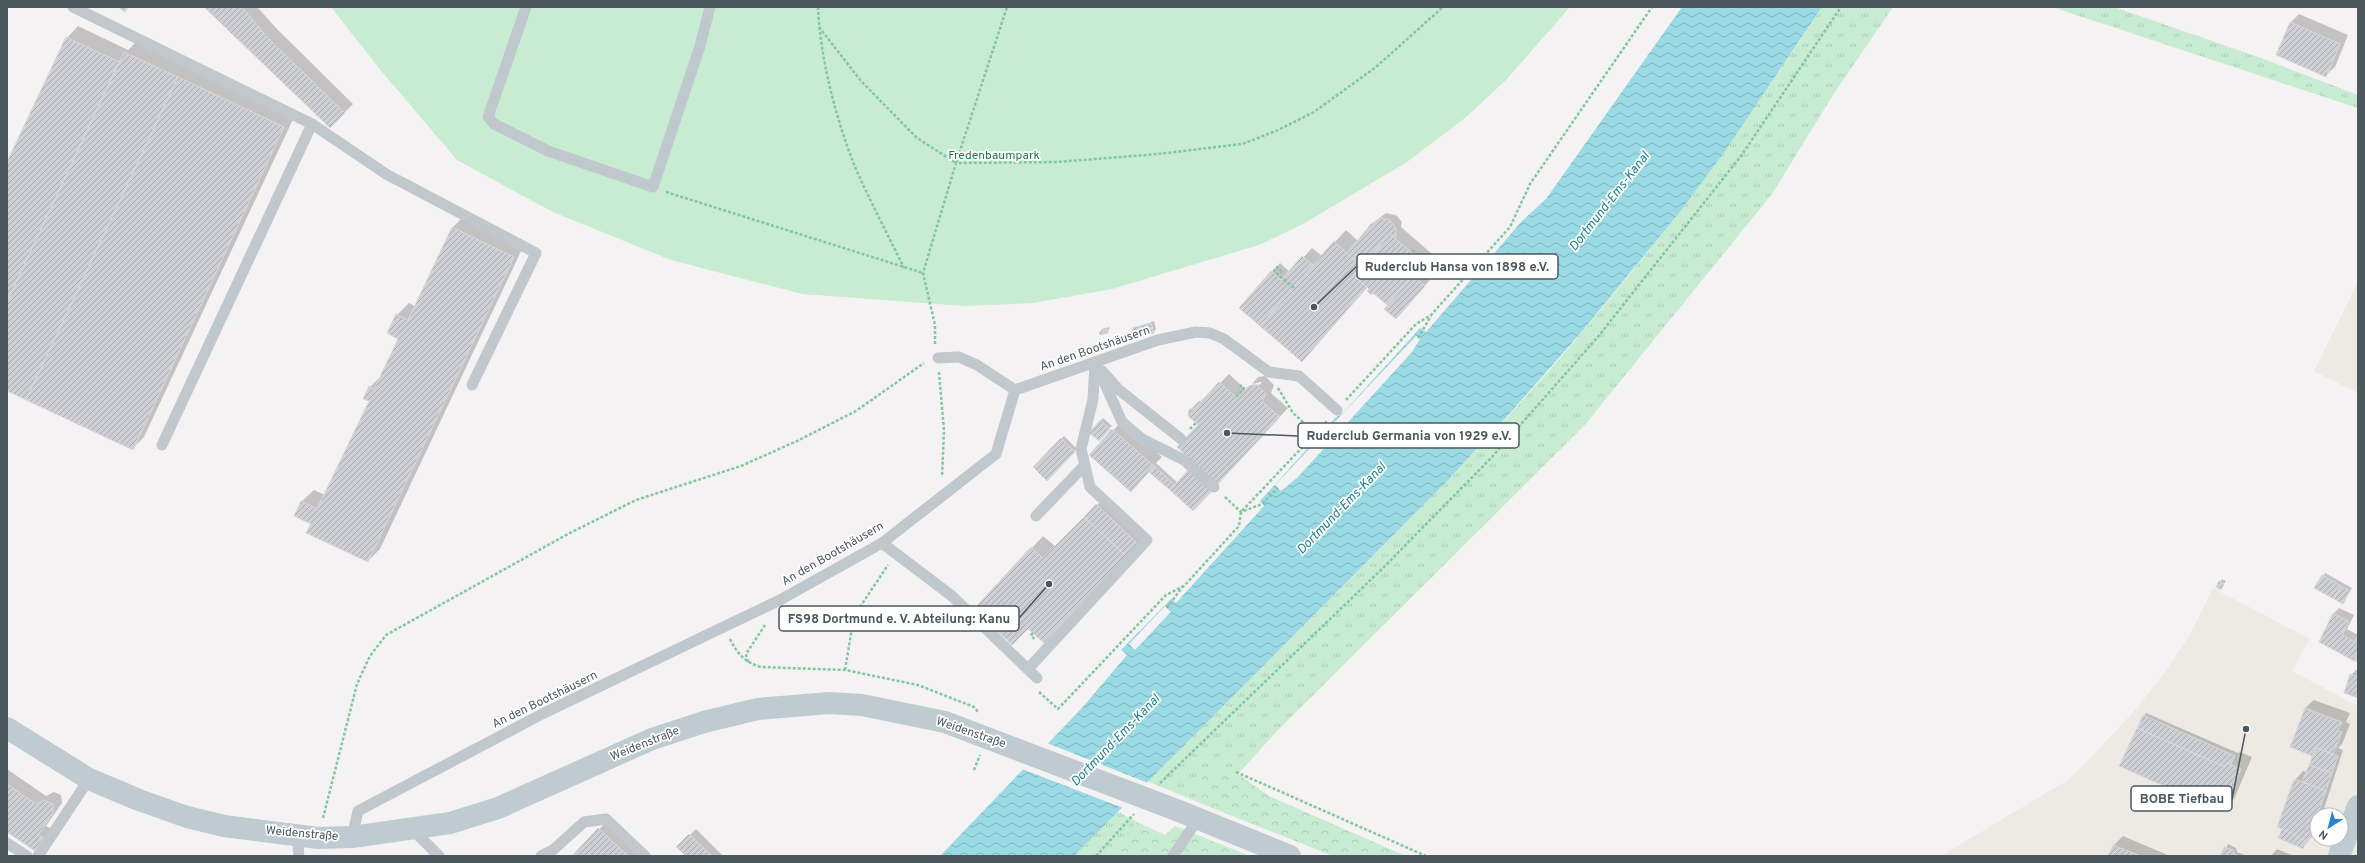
<svg xmlns="http://www.w3.org/2000/svg" width="2365" height="863" viewBox="0 0 2365 863" font-family="Overpass,sans-serif">
<defs>
<pattern id="grass-tufts" width="24" height="20" patternUnits="userSpaceOnUse"><rect width="24" height="20" fill="#c7ecd2"/><path d="M3 7l-1-3M5 7V3M7 7l1-3M15 17l-1-3M17 17v-4M19 17l1-3" fill="none" stroke="#adccb7"/></pattern>
<pattern id="forest-crowns" width="20" height="18" patternUnits="userSpaceOnUse"><rect width="20" height="18" fill="#c7ecd2"/><path d="M2 6a3 3 0 1 1 6 0M12 15a3 3 0 1 1 6 0" fill="none" stroke="#adccb7"/></pattern>
<pattern id="water-waves" width="16" height="10" patternUnits="userSpaceOnUse"><rect width="16" height="10" fill="#99dae4"/><path d="M0 5q4-4 8 0t8 0" fill="none" stroke="#7fb4bc"/></pattern>
<pattern id="building-hatch" width="6" height="6" patternUnits="userSpaceOnUse"><rect width="6" height="6" fill="#cdcfd4"/><path d="M-1 1l2-2M0 6l6-6M5 7l2-2" fill="none" stroke="#a9abaf"/></pattern>
</defs>
<rect width="100%" height="100%" fill="#f4f2f3"/>
<g fill="#edeae3" fill-rule="evenodd">
<path d="M2358,282V393L2314,371Z"/>
<path d="M2213,588L2310,639L2292,671L2358,706V856H1941L2068,780L2094,754L2137,708L2167,669L2188,638ZM2317,815H2341V839H2317Z"/>
</g>
<g fill="url(#grass-tufts)">
<path d="M1822,7H1893L1833,95L1772,194L1584,426L1278,730L1238,774L1205,770L1195,801L1147,781C1268,658 1394,539 1511,413C1627,287 1728,150 1822,7Z"/>
<path d="M2052,7H2114L2261,58L2358,95V108Z"/>
<path d="M1117,811L1137,822L1106,856H1074Z"/>
</g>
<g fill="url(#forest-crowns)">
<path d="M1205,770L1238,774L1269,796L1406,856H1333L1195,801Z"/>
<path d="M1137,822L1165,835L1175,826L1250,856H1106Z"/>
</g>
<path fill="#c7ecd2" d="M331,7H1570L1506,80L1465,118L1407,162L1303,224L1259,245L1112,289L1033,303L965,306L802,294L671,260L553,212L457,160L378,67Z"/>
<path fill="url(#water-waves)" d="M1682,7H1822L1723,154L1682,209L1585,328L1512,411L1445,483L1074,856H940L1081,709L1127,655L1121,650L1171,599L1176,603L1264,506L1260,501L1335,418L1343,413L1420,328L1426,332L1522,221L1546,199Z"/>
<g fill="#f4f2f3">
<path d="M1416,336L1420,339L1412,352L1298,477L1281,491L1275,485Z"/>
<path d="M1165,606L1171,612L1135,650L1129,644Z"/>
<path d="M1047,743L1148,783L1123,808L1022,769Z"/>
</g>
<g fill="#0003">
<path d="M205,7H257L277,29L353,104L330,127Z"/>
<path d="M2299,14L2348,35L2335,67L2326,75L2290,23Z"/>
<path d="M78,26L128,50L137,41L295,115L144,437L132,449L7,390V164L67,38Z"/>
<path d="M1386,213L1396,215L1402,222L1401,227L1432,254L1418,270L1430,280L1402,312L1388,305L1368,287L1302,361L1240,308L1280,263L1290,272L1312,248L1322,256L1346,230L1358,241L1372,224Z"/>
<path d="M464,216L524,245L380,549L368,561L312,524L295,516L302,501L314,490L325,495L370,401V387L382,375L400,338L397,315L409,303L415,306L452,228Z"/>
<path d="M1154,321L1156,329L1154,332L1133,329Z"/>
<path d="M1110,327L1108,332H1100L1102,329Z"/>
<path d="M1229,374L1246,390L1249,387L1261,384V382L1252,384L1258,377L1265,376L1274,385L1271,393L1288,408L1193,510L1150,471L1090,455L1122,421L1162,457L1156,463L1178,483L1189,471L1199,425L1190,410L1199,401H1203Z"/>
<path d="M1103,418L1112,426L1099,440L1090,433Z"/>
<path d="M1064,436L1077,449L1047,480L1034,467Z"/>
<path d="M1103,499L1143,537L1055,630L1032,548L1043,536L1056,547Z"/>
<path d="M2325,573L2352,588L2343,603L2315,588Z"/>
<path d="M2222,579L2226,581L2221,588L2220,582Z"/>
<path d="M2339,608L2354,615L2347,629L2358,635V661L2320,642L2333,614Z"/>
<path d="M2357,669L2358,670V697L2351,675Z"/>
<path d="M2314,700L2350,713L2346,722L2350,724L2342,744L2338,748L2343,750L2322,815H2317L2316,832L2303,847L2283,830L2295,780L2303,771L2307,772L2315,752L2312,755L2305,708Z"/>
<path d="M2146,713L2238,753L2240,752L2252,757L2234,799L2222,811L2144,716Z"/>
<path d="M7,769L46,796L54,792L61,795L62,803L46,826L52,829L35,850L7,831Z"/>
<path d="M611,817L652,856H573Z"/>
<path d="M696,829L723,856H687L678,847Z"/>
<path d="M2123,836L2170,856H2110L2114,845Z"/>
<path d="M2228,844L2236,848L2237,852L2247,856H2222Z"/>
<path d="M2277,849L2294,856H2271Z"/>
</g>
<g fill="url(#building-hatch)" stroke="#d7d9dd">
<path d="M118,7H128L125,12Z"/>
<path d="M204,7H242L268,38L345,113L330,128Z"/>
<path d="M2290,22L2340,44L2326,77L2276,55Z"/>
<path d="M66,37L119,62L7,302V162Z"/>
<path d="M124,52L178,77L26,400L7,391V302Z"/>
<path d="M178,77L284,127L133,450L26,400Z"/>
<path d="M1380,218L1390,220L1396,228V238L1390,234L1364,264L1356,257L1354,260L1347,253L1371,224Z"/>
<path d="M452,227L514,257L368,562L306,533L311,524L294,516L301,501L317,509L369,401L363,399L369,386L374,389L398,339L387,333L396,314L408,320Z"/>
<path d="M1390,234L1424,263L1387,305L1373,293L1371,295L1367,291L1369,289L1354,276Z"/>
<path d="M1334,241L1354,260L1356,257L1364,264L1354,276L1367,287L1302,362L1260,326Z"/>
<path d="M1302,256L1313,265L1260,326L1239,308L1271,271L1281,280Z"/>
<path d="M1413,276L1425,286L1396,319L1384,309Z"/>
<path d="M1151,323L1154,333L1134,339L1132,328Z"/>
<path d="M1108,329V333L1100,335L1099,332Z"/>
<path d="M1219,382L1237,398L1249,386L1256,384L1266,394L1262,402L1280,417L1217,485L1177,447L1198,425L1188,416L1189,409H1194Z"/>
<path d="M1100,420L1110,429L1099,441L1089,433Z"/>
<path d="M1112,429L1154,466L1131,492L1089,455Z"/>
<path d="M1061,438L1075,452L1047,481L1033,467Z"/>
<path d="M1154,466L1175,485L1170,490L1149,472Z"/>
<path d="M1188,470L1212,491L1193,511L1170,490Z"/>
<path d="M1096,504L1138,544L1126,556L1084,517Z"/>
<path d="M1084,517L1126,556L1044,643L1028,629L1012,645L974,609L1031,547L1043,558Z"/>
<path d="M2322,575L2341,586L2334,599L2314,588Z"/>
<path d="M2219,581L2224,584L2221,590L2216,587Z"/>
<path d="M2341,586L2350,591L2343,604L2334,599Z"/>
<path d="M2333,613L2349,621L2342,635L2355,642L2356,638L2358,639V650L2354,661L2319,642Z"/>
<path d="M2358,650V662L2354,661Z"/>
<path d="M2350,674L2358,677V698L2344,693Z"/>
<path d="M2305,708L2342,722L2338,731L2342,732L2333,754L2316,748L2312,756L2290,747Z"/>
<path d="M2143,715L2235,756L2231,764L2227,763L2225,767L2137,728Z"/>
<path d="M2137,728L2225,767L2227,763L2241,769L2223,812L2119,766Z"/>
<path d="M2316,748L2338,756L2332,773L2309,765Z"/>
<path d="M2309,765L2332,773L2326,791L2302,782Z"/>
<path d="M2294,779L2326,791L2308,842L2277,827Z"/>
<path d="M7,784L36,804L44,800L53,804V813L38,835L43,838L35,851L7,832Z"/>
<path d="M598,828L628,856H572Z"/>
<path d="M2282,829L2306,841L2303,849L2278,838Z"/>
<path d="M689,834L712,856H686L676,847Z"/>
<path d="M2113,845L2141,856H2108Z"/>
<path d="M2224,847L2233,850L2234,854L2239,856H2220Z"/>
</g>
<g fill="none" stroke-linecap="round" stroke-linejoin="round">
<g stroke="#82c79f" stroke-width="2.5" stroke-dasharray="3 2" stroke-linecap="butt">
<path d="M818,7C820,58 836,119 855,167C870,201 888,235 904,268"/>
<path d="M819,27L861,81L917,138L956,163L1007,7"/>
<path d="M666,192L923,273"/>
<path d="M1412,250L1423,260L1422,262"/>
<path d="M1282,272L1277,267L1274,271L1294,288"/>
<path d="M1418,338L1431,316"/>
<path d="M935,344V325L923,273L956,163L1057,162L1158,154L1242,144L1276,131L1314,112L1376,67L1443,7"/>
<path d="M939,372L944,431L942,477"/>
<path d="M1278,388L1293,413L1315,433"/>
<path d="M1236,397L1244,388L1240,385"/>
<path d="M1346,400L1416,324L1431,315L1510,227L1530,184L1652,7"/>
<path d="M1190,429L1196,423"/>
<path d="M1225,497L1241,512L1262,504L1278,488"/>
<path d="M1167,608L1183,586"/>
<path d="M1033,633L1031,635L1035,640"/>
<path d="M730,639C737,653 745,663 761,667L845,670L918,685L974,707L978,712"/>
<path d="M748,662L746,654L765,625"/>
<path d="M845,670L853,622L860,607L888,565"/>
<path d="M1039,692L1058,709L1166,595L1184,586L1239,526L1241,512L1328,420"/>
<path d="M974,770L980,755"/>
<path d="M1236,772L1426,856"/>
<path d="M1160,783L1384,567L1492,457L1597,338L1741,156L1841,7"/>
<path d="M323,818L357,684L370,656L386,635L568,534L636,500L741,466L797,441L856,411L924,363"/>
<path d="M1096,856L1134,814"/>
</g>
<g stroke="#c0c7cd" stroke-width="11">
<path d="M73,7L312,124L162,445"/>
<path d="M526,7L488,117L494,124L548,151L653,187L700,46L710,7"/>
<path d="M312,124L386,174L536,253L472,385"/>
<path d="M938,358L959,357L977,365L1015,390"/>
<path d="M1097,366L1122,422L1142,439L1184,460L1214,487"/>
<path d="M1102,371L1118,389L1181,439"/>
<path d="M1036,516L1085,465"/>
<path d="M882,543L952,596L1037,678"/>
<path d="M1028,669L1147,540L1090,487L1081,449L1093,399L1095,363"/>
<path d="M412,829L439,856"/>
<path d="M297,835L299,856"/>
<path d="M352,837L358,811L542,714L780,600L882,543L996,454L1015,390L1158,340L1196,332L1210,333L1224,339L1269,372L1299,376L1337,410"/>
<path d="M7,843L27,856"/>
<path d="M38,856L89,779"/>
<path d="M541,856L553,850L584,822L606,819L645,856"/>
<path d="M1173,856L1198,819"/>
</g>
<g stroke="#c0cad1" stroke-width="22">
<path d="M7,728L89,779L139,800L187,817L224,826L318,838L352,837L450,823L498,808L652,739L704,722L758,709L829,703L862,705L945,722L987,738"/>
<path d="M1179,811L1290,856"/>
<path d="M2339,856L2358,806"/>
</g>
<path stroke="#c0cad1" stroke-width="22" d="M987,738L1179,811"/>
</g>
<g text-anchor="middle" dominant-baseline="central" stroke-width="3.5" stroke-linejoin="round" paint-order="stroke">
<g font-size="12" fill="#227947" stroke="#fff">
<text x="994" y="156">Fredenbaumpark</text>
</g>
<g font-size="12" fill="#4c575e" stroke="#fff">
<text transform="translate(1095 349) rotate(-19)">An den Bootshäusern</text>
<text transform="translate(833 554) rotate(-30)">An den Bootshäusern</text>
<text transform="translate(545 700) rotate(-26)">An den Bootshäusern</text>
<text transform="translate(971 733) rotate(19)">Weidenstraße</text>
<text transform="translate(645 744) rotate(-22)">Weidenstraße</text>
<text transform="translate(302 834) rotate(5)">Weidenstraße</text>
</g>
<g font-size="13" font-style="italic" fill="#1b8292" stroke="#fff">
<text transform="translate(1610 202) rotate(-52)">Dortmund-Ems-Kanal</text>
<text transform="translate(1342 509) rotate(-46)">Dortmund-Ems-Kanal</text>
<text transform="translate(1116 741) rotate(-46)">Dortmund-Ems-Kanal</text>
</g>
</g>
<path fill="none" stroke="#4c575e" stroke-width="1.5" d="M1314 307L1357 266M1227 433L1298 436M1049 584L1019 618M2246 729L2232 799"/>
<g fill="#4c575e" stroke="#fff" stroke-width="1.5">
<circle cx="1314" cy="307" r="4"/>
<circle cx="1227" cy="433" r="4"/>
<circle cx="1049" cy="584" r="4"/>
<circle cx="2246" cy="729" r="4"/>
</g>
<g fill="#fff" stroke="#4c575e" stroke-width="1.5">
<rect x="1357" y="254" width="201" height="25" rx="4"/>
<rect x="1298" y="423" width="221" height="25" rx="4"/>
<rect x="779" y="606" width="240" height="25" rx="4"/>
<rect x="2131" y="786" width="101" height="25" rx="4"/>
</g>
<g font-size="13" text-anchor="middle" font-weight="bold" fill="#4c575e">
<text x="1457" y="271">Ruderclub Hansa von 1898 e.V.</text>
<text x="1409" y="440">Ruderclub Germania von 1929 e.V.</text>
<text x="899" y="623">FS98 Dortmund e. V. Abteilung: Kanu</text>
<text x="2182" y="803">BOBE Tiefbau</text>
</g>
<rect width="2365" height="863" fill="none" stroke="#4c575e" stroke-width="16"/>
<g transform="translate(2329 827) rotate(216)"><circle r="19" fill="#ffffff" stroke="#b7bcbf"/>
<path d="M0-3L7 15L0 10L-7 15Z" fill="#2e83d2"/>
<text y="-6" font-size="11" font-weight="bold" text-anchor="middle" fill="#4c575e">N</text>
</g>
</svg>
